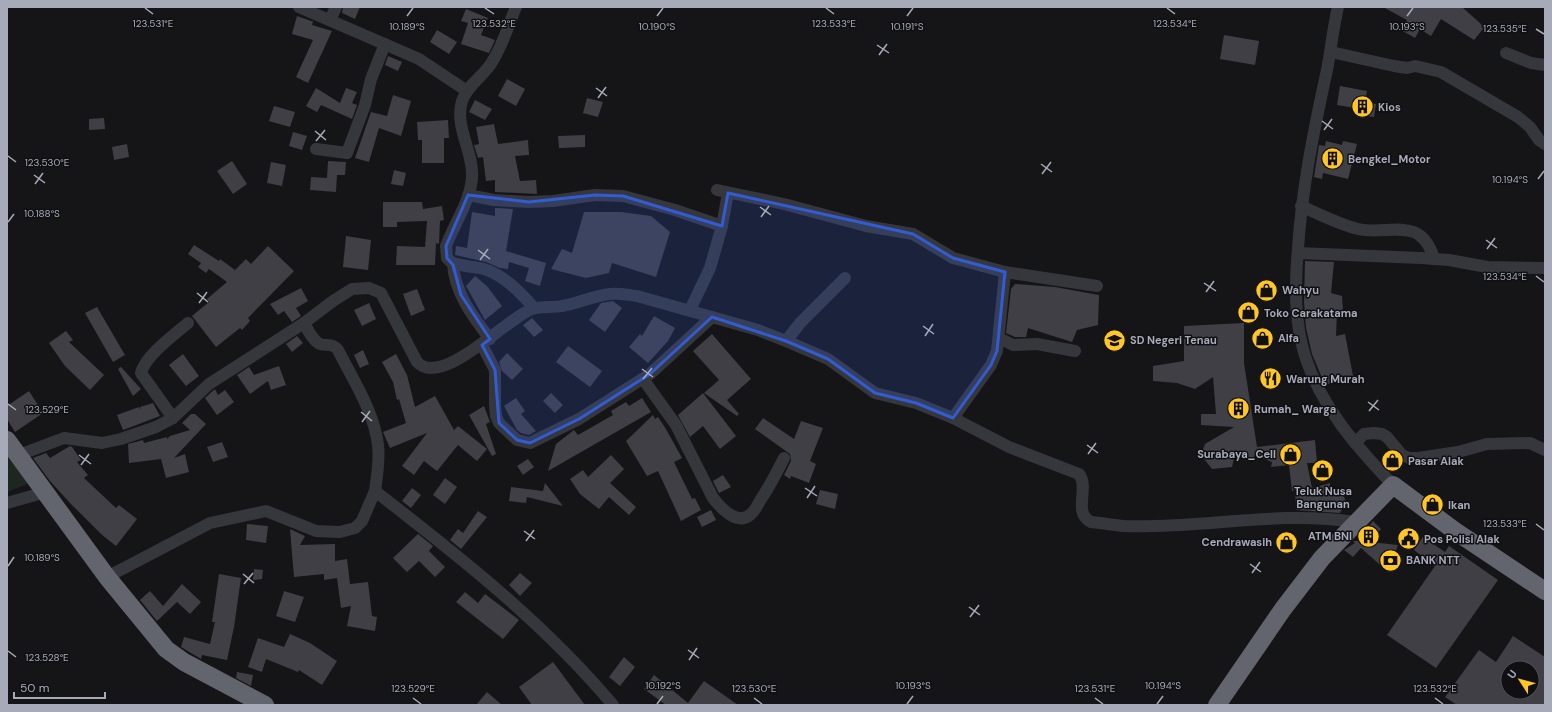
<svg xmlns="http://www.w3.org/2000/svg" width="1552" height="712" viewBox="0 0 1552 712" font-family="'DM Sans',sans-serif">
<rect width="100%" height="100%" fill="#151517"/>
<path fill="#1d261f" d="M7,444L35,481L7,492Z"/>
<g fill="#3f3f45" fill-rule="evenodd">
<path d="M343,7H360L355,19L342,13Z"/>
<path d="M1383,7H1462L1481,24L1483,29L1474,40L1441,19L1431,36L1420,29L1415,38L1401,30L1407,20Z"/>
<path d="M466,9L488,18L481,35L495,40L489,53L461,44L468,23L461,21Z"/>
<path d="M297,16L311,21H313L312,25L332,31L308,83L296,77L313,40L292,34Z"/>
<path d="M437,30L457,42L449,54L430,42Z"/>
<path d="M1224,35L1259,41L1255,65L1220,59Z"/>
<path d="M388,56L402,62L398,71L385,65Z"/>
<path d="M507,79L525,89L516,106L498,96Z"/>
<path d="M1340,86L1367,91L1365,102L1376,104L1374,117L1360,115L1361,109L1337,105Z"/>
<path d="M316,88L340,103L346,88L357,92L352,103L357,105L352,119L321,105L317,112L306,106Z"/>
<path d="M393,95L411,101L401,136L379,128L369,162L355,158L371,112L387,116Z"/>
<path d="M587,98L603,102L598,117L583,113Z"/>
<path d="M475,100L492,109L485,120L469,112Z"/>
<path d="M274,106L295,112L290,127L269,121Z"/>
<path d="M104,118L105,129L89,130V119Z"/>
<path d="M448,120L449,138H444V163H422V140H418L417,122Z"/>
<path d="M494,124L498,144L528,140L529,155L515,156L520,181L536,180L537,194L495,192V180L486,181L483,157L478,158L474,145L479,144L476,127Z"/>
<path d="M293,132L307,136L302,150L289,146Z"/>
<path d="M585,135V147L559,148L558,136Z"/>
<path d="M1326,141L1342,145L1343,141L1357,144L1348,179L1323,173L1322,179L1314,177L1319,145L1325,146Z"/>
<path d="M127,144L129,157L114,160L112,147Z"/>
<path d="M232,161L247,184L233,194L217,171Z"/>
<path d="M328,161L346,162L345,175H337L336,192L310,190L311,177L327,178Z"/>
<path d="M271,162L286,165L282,186L267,183Z"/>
<path d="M394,170L406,173L403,186L391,184Z"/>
<path d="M383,202H422L423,209L442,206L444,220L440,221L439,244L436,243L435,265H396L397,246L425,247L427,221L397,222V227H383Z"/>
<path d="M495,208L513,209L506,251L546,263L540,286L525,281L529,268L509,262L508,269L500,268L486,262L455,255L456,246L467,248L472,212L495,216Z"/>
<path d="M584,212H621L651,216L670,232L656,277L612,263L609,273L586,278L551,269L562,249L572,253Z"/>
<path d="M346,236L371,240L368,270L343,267Z"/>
<path d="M194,245L219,261L220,259L235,270L246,259L251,264L268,246L294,271L248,318L250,321L242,330L240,328L216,347L192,316L209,302L207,299L227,282L209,269L206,273L198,267L201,263L188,254Z"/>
<path d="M1305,261L1334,262L1331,293L1342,296L1343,312H1337L1336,336L1345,334L1353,376L1325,385L1312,354L1306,328L1304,302Z"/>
<path d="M475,276L487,286L502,306L485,320L466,286Z"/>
<path d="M1015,284L1055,287L1099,295L1098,325L1077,330L1072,342L1028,328L1026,337H1015L1006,333L1011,289Z"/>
<path d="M301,288L308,301L296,308L301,316L292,322L284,311L278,315L270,304Z"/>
<path d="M417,289L425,310L411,316L403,294Z"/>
<path d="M613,301L622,308L605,332L589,320L601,303Z"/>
<path d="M369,303L376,319L362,326L354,310Z"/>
<path d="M97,307L125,355L113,362L85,313Z"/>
<path d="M654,316L675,328L668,341L648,363L629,347L640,334L642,336Z"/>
<path d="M532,318L543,330L534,337L523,325Z"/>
<path d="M1244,323V363L1257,447L1315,440L1317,463H1307L1312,488L1330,483V496L1343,494L1346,502L1340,513L1296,510L1295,490L1292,491L1289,465L1271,467L1272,462L1255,455L1253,458L1235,454L1232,467L1212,469L1201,455L1205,444L1234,427L1201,425V414H1216L1213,377L1195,389L1177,383L1153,381V366L1184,361V326Z"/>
<path d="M66,331L73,340L69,342L104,375L90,390L65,366L49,343Z"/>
<path d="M712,334L751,379L727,400L739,414L737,416L704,393L719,380L693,351Z"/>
<path d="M297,336L303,343L292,352L286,344Z"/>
<path d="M568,346L602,371L590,387L556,362Z"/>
<path d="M363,350L369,364L360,368L354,355Z"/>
<path d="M507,353L523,369L512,380L502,371L499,362Z"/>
<path d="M183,354L199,376L186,386L169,365Z"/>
<path d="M396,354L407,375L415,407L435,396L454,430L458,426L487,449L477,461L458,445L437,471L424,461L414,475L402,466L427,433L390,448L383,432L406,423L399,399L397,400L393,382L382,362Z"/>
<path d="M279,366L286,385L271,390L268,381L250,394L237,375L249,367L254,375Z"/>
<path d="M121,367L141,389L133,396L118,369Z"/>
<path d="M215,389L218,395L225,390L234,402L217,415L205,398Z"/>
<path d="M29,391L43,413L15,432L7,419V406Z"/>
<path d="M551,393L563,405L555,413L543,401Z"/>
<path d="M703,393L736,436L720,449L703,426L690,437L678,415Z"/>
<path d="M516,398L525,411L521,414L536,431L529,435L521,433L517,430L504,406Z"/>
<path d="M642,398L651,412L548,471L556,444L574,430L578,435L613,415L611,411L626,402L629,406Z"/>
<path d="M153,403L160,416L123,430L117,415L139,407L141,410L140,407Z"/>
<path d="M484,406L490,422L486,424L496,454L492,456L469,415Z"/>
<path d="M191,414H195L206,424L174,458L185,454L189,472L166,478L161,459L129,463L128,444L143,440L144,443L167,437V439L170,436L190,430L182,423Z"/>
<path d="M653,415L655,419L658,417L666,429L682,458L674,462L692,499L695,498L701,510L681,521L658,471L647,476L626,441Z"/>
<path d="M763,418L794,439L801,421L823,428L810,461L816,464L809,483L791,476L790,479L784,475L791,461L790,454L755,429Z"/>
<path d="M222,442L228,457L213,462L207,447Z"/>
<path d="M70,446L72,447L81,460L77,462L88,475L84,478L116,508L119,505L137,519L116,546L101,534L70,503L50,481L33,458L46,453L50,458Z"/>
<path d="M611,455L624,469L610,483L636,507L629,515L609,497L599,509L580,494L570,479L583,470L588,477Z"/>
<path d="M528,459L534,467L523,475L517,466Z"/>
<path d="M723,475L731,487L719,493L713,481Z"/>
<path d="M445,478L457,487L445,504L433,495Z"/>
<path d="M545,483L563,506L527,497L526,503L509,501L511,487L543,491Z"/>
<path d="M412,488L421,495L411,508L402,501Z"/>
<path d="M820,490L838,494L835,509L816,504Z"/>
<path d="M711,510L716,520L702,527L697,517Z"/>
<path d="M478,511L487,517L461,549L450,540L458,529L463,533Z"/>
<path d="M1373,521L1381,529L1370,542L1398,545L1388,572L1361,548L1353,557L1344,550L1355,543L1353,541H1358Z"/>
<path d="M247,524L268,526L266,543L246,540Z"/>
<path d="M290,529L305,536L300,545L335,544V561L347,559L350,584L368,582L372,616L377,617L375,631L347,626L351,606L341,608L337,578L324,580V574L294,577Z"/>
<path d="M418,534L433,546L429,551L445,567L435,577L419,561L407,572L393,558Z"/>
<path d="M1423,537L1445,552L1449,546L1498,580L1436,668L1387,635L1435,566L1414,550Z"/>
<path d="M254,569L263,570L262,579L253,580Z"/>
<path d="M520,573L532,583L520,596L509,585Z"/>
<path d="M219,574L241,578L234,627L227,660L202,655L201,659L181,647L184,637L210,644L215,622H212Z"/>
<path d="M182,584L201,602L190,614L177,602L157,621L140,600L150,591L163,606Z"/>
<path d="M284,591L304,597L295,622L276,616Z"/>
<path d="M465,592L478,603L485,594L519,620L503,639L456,602Z"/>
<path d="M290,634L310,643L337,661L322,685L299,670L298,672L266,659L262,672L248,667L258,638L284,647Z"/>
<path d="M1513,636L1545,657V705H1457L1445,697L1479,650L1496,662ZM1508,668H1532V692H1508Z"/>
<path d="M624,657L635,667L620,686L609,677Z"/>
<path d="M553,662L585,705H532L519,687Z"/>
<path d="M237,672L253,675L251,686L236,678Z"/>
<path d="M654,675L688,703L704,681L738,705H666L644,689Z"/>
<path d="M487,692L502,705H476Z"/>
</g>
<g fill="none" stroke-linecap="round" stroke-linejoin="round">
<g stroke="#36373d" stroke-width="12">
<path d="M299,7L419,59L467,91"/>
<path d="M516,7C508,26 502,48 490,65C482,77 467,86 462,101C454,127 474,152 472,178C470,202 454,224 446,246L447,258L451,262C462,267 473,266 484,269C504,275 521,293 534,308"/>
<path d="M1338,7C1333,28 1331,49 1327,70C1314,129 1302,188 1298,248C1295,284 1294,321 1305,356C1321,407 1357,447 1393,485"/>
<path d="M330,20L336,7"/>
<path d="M1331,52L1394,66L1407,68L1415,66L1441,72L1518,117L1530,127L1539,140L1545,144"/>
<path d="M1506,53L1531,63L1545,65"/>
<path d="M316,149L347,153L365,105L371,79L385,44"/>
<path d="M717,190L784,204L866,226L913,234L953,258L1005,272L997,351L991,365L953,418"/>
<path d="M468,195L494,200L529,202L553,201L595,195L623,196L675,210L722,226"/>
<path d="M1301,206C1319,214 1338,224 1358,229C1389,236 1421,214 1434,259"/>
<path d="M1298,253L1421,258L1449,260L1487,267L1545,268"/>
<path d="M453,263C454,292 473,317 490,339"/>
<path d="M1005,272L1097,286"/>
<path d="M690,310L710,268L722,226L728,193"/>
<path d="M304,323C308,330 313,341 320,344C328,346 333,343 338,350C353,380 374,411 378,445C380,461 377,476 375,491"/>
<path d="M999,338L1013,345L1037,344L1075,351"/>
<path d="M786,341L801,322L845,278"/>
<path d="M482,345L495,370V405L496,416L499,423L517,440L530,443L579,419L650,374L712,317"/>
<path d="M643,379L676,425L713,498C720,507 737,527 751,514C755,511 758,504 761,499C770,486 777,472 784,458"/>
<path d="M173,418L141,373C145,356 175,334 188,323"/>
<path d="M1355,443L1364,434L1374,433L1382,434L1387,437L1402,455L1409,458H1418L1458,452L1487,444L1530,443L1545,450"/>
<path d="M19,455L64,438L102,443L121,439L156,427L173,418L209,384L304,323L333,301L352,289L369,288L381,293L417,362C442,389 508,317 532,309C541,306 553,308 562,306C579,303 593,296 610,294C619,293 628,295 637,296L758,330L786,341L828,359L875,393L916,403L953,418L1009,447L1079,474C1090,487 1072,513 1091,522C1102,523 1113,525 1124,526C1201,529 1277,510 1355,522"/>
<path d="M7,503L46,492"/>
<path d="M107,577L210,523L266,511L316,531L340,532L355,528L362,521L375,491C460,557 544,623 613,705"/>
</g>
<g stroke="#62646e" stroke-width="18">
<path d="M7,440L107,577L166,649L184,662L265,705"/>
<path d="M1217,705L1283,609L1322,558L1393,485L1455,531L1545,591"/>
</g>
</g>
<path fill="#325cd3" fill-opacity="0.2" stroke="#325cd3" stroke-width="3" stroke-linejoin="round" d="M728,193L913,234L953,258L1005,272L997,351L991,365L953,418L916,403L875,393L828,359L786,341L712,317L650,374L579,419L530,443L517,440L499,423L495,370L482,345L490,339L461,295L453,265L447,258L446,246L468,195L529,202L595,195L623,196L722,226Z"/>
<path fill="none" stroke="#a6aab9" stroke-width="1.5" d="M145,8L153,14M485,8L494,14M826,8L834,14M1167,8L1175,14M407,16L413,8M657,16L663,8M907,16L913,8M1407,16L1413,8M1536,29L1544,34M877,45L889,53M879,55L887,44M596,88L607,96M598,98L606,87M1322,121L1333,129M1324,130L1332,119M315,131L326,140M316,141L325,130M8,156L16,162M1041,164L1052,172M1042,174L1051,162M34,175L45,183M1538,179L1544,171M35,184L43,173M760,207L771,215M761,217L769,206M8,222L14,214M1486,240L1497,248M1487,249L1495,238M478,250L490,259M480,260L488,249M1536,276L1544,282M1204,283L1216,291M1206,292L1214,281M197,293L208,302M199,303L207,292M923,326L934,334M925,336L933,324M642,369L653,377M643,379L652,368M1368,402L1379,410M8,404L16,410M1369,411L1378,400M361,412L372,421M362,422L370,411M1087,445L1098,453M1088,454L1096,443M79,455L91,464M81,465L89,454M805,488L817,496M807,498L815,486M1536,524L1544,530M524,531L535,539M526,541L534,530M1250,564L1261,572M8,566L14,557M1252,573L1260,562M243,574L254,583M244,584L253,573M969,607L980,615M970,617L979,605M688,650L699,658M8,651L16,657M689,660L697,648M413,698L421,704M754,698L762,704M1095,698L1103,704M1435,698L1443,704M657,704L663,696M907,704L913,696M1157,704L1163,696"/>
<defs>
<symbol id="building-disc" viewBox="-11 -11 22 22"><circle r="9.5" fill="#ffc626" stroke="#101012"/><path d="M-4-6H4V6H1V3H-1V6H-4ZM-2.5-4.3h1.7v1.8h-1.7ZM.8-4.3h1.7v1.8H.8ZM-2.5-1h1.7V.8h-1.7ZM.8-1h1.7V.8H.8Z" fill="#111"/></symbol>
<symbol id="shop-disc" viewBox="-11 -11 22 22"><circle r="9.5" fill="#ffc626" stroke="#101012"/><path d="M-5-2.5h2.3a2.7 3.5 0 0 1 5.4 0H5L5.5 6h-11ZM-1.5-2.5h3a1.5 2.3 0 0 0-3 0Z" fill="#111"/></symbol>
<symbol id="school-disc" viewBox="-11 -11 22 22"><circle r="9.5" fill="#ffc626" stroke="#101012"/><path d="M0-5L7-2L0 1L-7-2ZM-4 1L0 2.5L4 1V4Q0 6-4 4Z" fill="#111"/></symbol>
<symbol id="restaurant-disc" viewBox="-11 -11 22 22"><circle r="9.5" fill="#ffc626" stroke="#101012"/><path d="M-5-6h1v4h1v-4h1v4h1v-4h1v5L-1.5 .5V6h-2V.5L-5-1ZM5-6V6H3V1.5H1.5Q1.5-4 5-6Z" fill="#111"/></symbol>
<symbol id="civic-disc" viewBox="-11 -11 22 22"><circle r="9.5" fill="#ffc626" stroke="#101012"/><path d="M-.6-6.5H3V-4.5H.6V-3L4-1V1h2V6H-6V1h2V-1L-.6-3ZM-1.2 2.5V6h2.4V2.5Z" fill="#111"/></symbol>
<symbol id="bank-disc" viewBox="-11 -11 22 22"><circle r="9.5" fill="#ffc626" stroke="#101012"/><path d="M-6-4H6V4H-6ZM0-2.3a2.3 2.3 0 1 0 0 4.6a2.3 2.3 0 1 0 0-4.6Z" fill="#111"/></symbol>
</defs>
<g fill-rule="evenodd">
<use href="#building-disc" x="1350" y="94" width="25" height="25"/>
<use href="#building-disc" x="1320" y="146" width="25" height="25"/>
<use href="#shop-disc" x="1254" y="278" width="25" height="25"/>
<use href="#shop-disc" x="1236" y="300" width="25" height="25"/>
<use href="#shop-disc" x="1250" y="326" width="25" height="25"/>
<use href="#school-disc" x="1102" y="328" width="25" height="25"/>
<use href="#restaurant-disc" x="1258" y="366" width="25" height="25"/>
<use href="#building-disc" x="1226" y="396" width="25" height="25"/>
<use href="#shop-disc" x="1278" y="442" width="25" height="25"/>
<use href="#shop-disc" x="1380" y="448" width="25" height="25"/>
<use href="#shop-disc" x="1310" y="458" width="25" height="25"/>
<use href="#shop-disc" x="1420" y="492" width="25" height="25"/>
<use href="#building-disc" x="1356" y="524" width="25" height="25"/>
<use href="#civic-disc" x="1396" y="526" width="25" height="25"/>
<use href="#shop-disc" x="1274" y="530" width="25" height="25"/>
<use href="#bank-disc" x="1378" y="548" width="25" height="25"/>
</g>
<g text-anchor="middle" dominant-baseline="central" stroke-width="3" stroke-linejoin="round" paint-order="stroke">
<g font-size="11" font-weight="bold" fill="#a6aab9" stroke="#101012" text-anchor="start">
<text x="1378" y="107">Kios</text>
<text x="1348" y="159">Bengkel_Motor</text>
<text x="1282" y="290">Wahyu</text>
<text x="1264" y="313">Toko Carakatama</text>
<text x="1278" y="338">Alfa</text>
<text x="1130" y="340">SD Negeri Tenau</text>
<text x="1286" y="379">Warung Murah</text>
<text x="1254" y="409">Rumah_ Warga</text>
<text x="1276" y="454" text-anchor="end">Surabaya_Cell</text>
<text x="1408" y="461">Pasar Alak</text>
<text x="1323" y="491" text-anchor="middle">Teluk Nusa<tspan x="1323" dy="13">Bangunan</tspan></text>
<text x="1448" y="505">Ikan</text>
<text x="1352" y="536" text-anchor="end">ATM BNI</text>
<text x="1424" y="539">Pos Polisi Alak</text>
<text x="1272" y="542" text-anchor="end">Cendrawasih</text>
<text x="1406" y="560">BANK NTT</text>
</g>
</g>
<g font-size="10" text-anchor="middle" fill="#a6aab9" stroke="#101012" stroke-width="3" stroke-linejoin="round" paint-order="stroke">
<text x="494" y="27">123.532°E</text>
<text x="153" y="27">123.531°E</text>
<text x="834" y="27">123.533°E</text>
<text x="1175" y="27">123.534°E</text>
<text x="407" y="30">10.189°S</text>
<text x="657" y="30">10.190°S</text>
<text x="907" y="30">10.191°S</text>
<text x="1407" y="30">10.193°S</text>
<text x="1505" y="32">123.535°E</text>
<text x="47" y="166">123.530°E</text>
<text x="1510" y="183">10.194°S</text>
<text x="42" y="217">10.188°S</text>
<text x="1505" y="280">123.534°E</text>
<text x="47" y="413">123.529°E</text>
<text x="1505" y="527">123.533°E</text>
<text x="42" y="561">10.189°S</text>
<text x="47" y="661">123.528°E</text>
<text x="663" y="689">10.192°S</text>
<text x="913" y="689">10.193°S</text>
<text x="1163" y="689">10.194°S</text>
<text x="413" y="692">123.529°E</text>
<text x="754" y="692">123.530°E</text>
<text x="1095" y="692">123.531°E</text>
<text x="1435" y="692">123.532°E</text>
</g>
<rect width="1552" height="712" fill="none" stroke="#a6aab9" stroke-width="16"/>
<g transform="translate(1520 680) rotate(306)"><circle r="19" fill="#101012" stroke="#4c4e55"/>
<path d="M0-3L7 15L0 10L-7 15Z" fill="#ffc626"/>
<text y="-6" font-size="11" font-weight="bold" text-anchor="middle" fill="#a6aab9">U</text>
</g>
<path d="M14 692v6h91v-6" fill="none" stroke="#a6aab9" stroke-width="2"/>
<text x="20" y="692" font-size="12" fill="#a6aab9" stroke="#101012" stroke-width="3" paint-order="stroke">50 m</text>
</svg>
